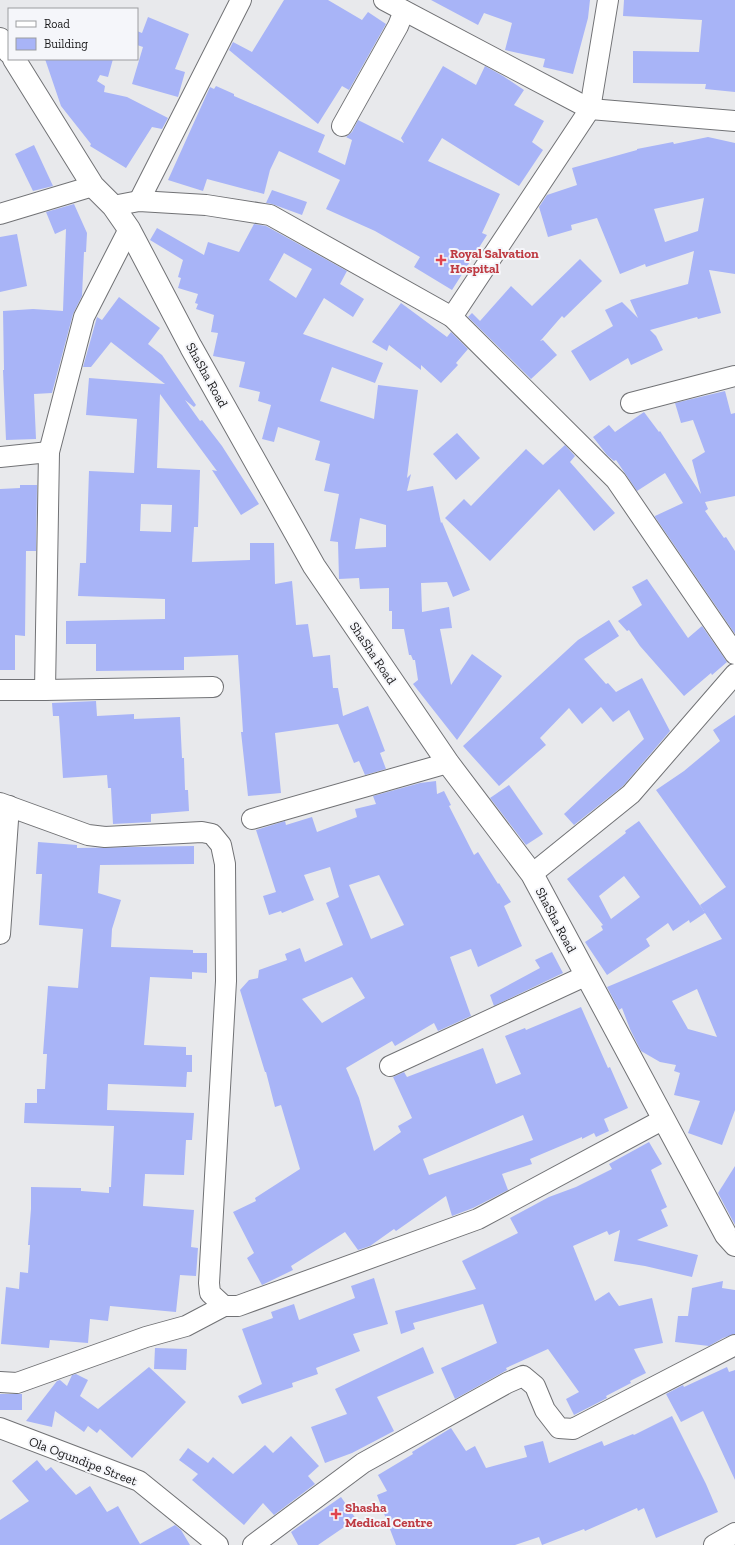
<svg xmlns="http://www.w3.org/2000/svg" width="735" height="1545" viewBox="0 0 735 1545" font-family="'Zilla Slab',serif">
<rect width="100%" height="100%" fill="#e8e9ec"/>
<g fill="#a8b4f7" fill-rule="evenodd">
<path d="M284,0H328L362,20L368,12L386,24L349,90L342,86L318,124L229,50L233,42L252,52Z"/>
<path d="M431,0H590L588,18L573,74L543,67L545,59L505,50L512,23L484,13L478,25Z"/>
<path d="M624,0H735V92L705,89L706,84L633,83V51L699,52L702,20L623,16Z"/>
<path d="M148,17L189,34L175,69L185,72L178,97L132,84L143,47L137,45V31L142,33Z"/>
<path d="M45,59H113L108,77L100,75L97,81L105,86L104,92L127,97L168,118L162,129L152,127L126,168L90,146L91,144L61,106Z"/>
<path d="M443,66L476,85L485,66L503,76L524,90L514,105L544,121L532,142L543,150L519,186L442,138L428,161L500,194L482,233L487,235L452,290L414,267L420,257L375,231L326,209L340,180L279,151L270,170L264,194L207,179L203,191L168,180L210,87L214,89L216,86L234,94V96L325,135L318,152L345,165L352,140L346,137L352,132L358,120L404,143L401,138Z"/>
<path d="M708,137L735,143V274L709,270L721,313L698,319L697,317L650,330L656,336L663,350L631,365L628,358L590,381L571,351L613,326L605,310L622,302L638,318L630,300L688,284L694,251L646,267L645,264L620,274L597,218L571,225L572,230L548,237L539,207L547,195L577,185L572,168L637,150V149L673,142L674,144ZM704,198L698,231L665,242L654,209Z"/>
<path d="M34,145L53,186L33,191L15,154Z"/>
<path d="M272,190L307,202L302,215L272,204L266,203Z"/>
<path d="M74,204L87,233L86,252H84L82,296L73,314L52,393L34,394L36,439L6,440L3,370H4L3,311L33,309L63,311L66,229L55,234L46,212Z"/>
<path d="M254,224L266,226L347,271L340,284L364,299L353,317L324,298L303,334L383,363L375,383L332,367L320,401L374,419L378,385L418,390L407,478L411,474L407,491L433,486L441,523L442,522L470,590L453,597L447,582L421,583L422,612L449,607L452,628L440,629L451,685L472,654L502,676L457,740L413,684L418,680L415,660H413L411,655H409L404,629H392V611H389V588L360,589L359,578L339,579L338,542L330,541L339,494L324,491L330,464L315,460L320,441L278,427L274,442L262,439L271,405L258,401L260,392L239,387L245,362L213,356L218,333L211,332L214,315L196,309L198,304L195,303L198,294L178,288L181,278L178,277L183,260L150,240L157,228L204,255L208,242L239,252ZM284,253L312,269L296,298L269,280ZM360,518L386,525V547L355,549Z"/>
<path d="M17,234L27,286L0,292V237Z"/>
<path d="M580,259L602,281L564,318L562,316L542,339L540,341L543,340L557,355L531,379L468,317L472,313L480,321L511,286L532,306Z"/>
<path d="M119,297L160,328L148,344L162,355L196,405L194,407L185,400L200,421L202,420L222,446L259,504L241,515L212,470L217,471L160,394L157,468L200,470L198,527H194L192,562L250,560V543H274L275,584L292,581L296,625L308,624L313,657L330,655L333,688H338L343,716L368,706L385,751L380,753L386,769L365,775L359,761L354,763L338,724L275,733L281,793L248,796L241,732H243L238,655L184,657V670L96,671V644H66V621L165,619V599L78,596L80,563H86L89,471L134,473L137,419L86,415L89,378L165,384L111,342L91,367H83L97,317L102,320ZM141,504L172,505L171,532L140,531Z"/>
<path d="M401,303L447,337L451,332L468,349L456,363L458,365L441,383L421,365V370L389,345L387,351L372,342Z"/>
<path d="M725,391L731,414L735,413V496L705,502L708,509L705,511L724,538L726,537L735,551V634L655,517V516L683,503L665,473L637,491L616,460L614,461L607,455L593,437L609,425L615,432L644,412L659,432L660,431L701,494L692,460L705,452L693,420L681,423L675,403Z"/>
<path d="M457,433L480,458L456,480L433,454Z"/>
<path d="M565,445L575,456L570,462L615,513L594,531L559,489L490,561L445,518L464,499L471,506L526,449L543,465Z"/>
<path d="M20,485H37L36,551H26L25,636L15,635V670H0V489L20,488Z"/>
<path d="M647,579L688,638L702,626L727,662L712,675L711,673L684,696L640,646L629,630L627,631L618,621L642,605L632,587Z"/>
<path d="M609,620L619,636L584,659L606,684L608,683L616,692L642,678L670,731L623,786L574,825L564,814L644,739L629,710L613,722L601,707L582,724L569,708L540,738L546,745L499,786L463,746L578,640Z"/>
<path d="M96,701L97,716L134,714V719L180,717L182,758H184L185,790H188L189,811L151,814V822L113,824L111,788H108L107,775L63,778L59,716H53L52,703Z"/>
<path d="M735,715V1110L722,1145L688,1133L700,1101L674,1095L680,1073L674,1071L676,1065L660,1062L641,1051L630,1029L622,1008L619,1010L607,987L722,939L705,913L690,923L689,920L673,931L668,923L646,939L650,946L607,975L585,942L603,930L601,926L603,925L567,879L626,833L625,831L639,821L704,911L700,905L726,887L656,790L684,771L720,741L713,730ZM624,876L640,897L611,919L599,896ZM697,989L717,1037L688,1029L672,1001Z"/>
<path d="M436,781L437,794L444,791L451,805L449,806L474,855L478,852L498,884L499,883L511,902L504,906L522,946L478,967L471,949L450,957L471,1016L438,1031L434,1023L395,1046L392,1041L346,1068L359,1098L374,1151L401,1132L398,1126L412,1118L393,1077L404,1072L407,1077L483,1048L496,1084L521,1074L505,1036L525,1028L526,1030L581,1007L608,1068L610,1067L628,1108L604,1119L609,1131L596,1137L594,1133L582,1139V1137L530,1159L532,1164L502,1174L508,1190L473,1208L452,1216L446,1196L396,1231L394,1229L370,1246L358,1250L345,1232L291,1266L293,1270L262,1285L247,1258L254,1253L233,1212L256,1201L255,1198L300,1169L281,1105L275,1107L266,1072H265L240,990L249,980L258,978L259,970L287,960L285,954L300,948L305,962L343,945L326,903L339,897L330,867L304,875L314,900L282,913L281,911L269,915L263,896L276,892L256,830L285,821L286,825L312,817L317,832L357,817L355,809L376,804L373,796L420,783ZM379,875L404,925L371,939L349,885ZM352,977L365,998L322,1023L302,999ZM523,1115L533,1140L429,1175L423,1159Z"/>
<path d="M509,785L543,834L526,845L490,798Z"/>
<path d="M38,842L77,845V848L194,846V864L100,865L98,893L121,900L112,929L111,947L193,950V953H207V973L192,972V979L150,977L144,1045L186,1047V1055H192V1072H187L186,1087L108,1084L107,1110L194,1113L192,1140H186L184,1175L145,1174L143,1206L194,1210L191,1247L198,1248L196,1276L180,1275L176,1312L110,1306L108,1321L90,1319L88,1343L50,1340L49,1348L1,1344L6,1287L19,1289L20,1272L28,1273L30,1245H28L31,1209V1187L81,1188V1191L109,1193V1187H111L114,1126L24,1123L25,1103H37V1089H45L47,1054H43L48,986L78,988L83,929L39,925L42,874H36Z"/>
<path d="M552,952L563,973L494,1006L490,995L540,968L535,960Z"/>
<path d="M649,1142L662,1164L651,1170L667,1207L661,1210L668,1226L637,1240L698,1255L692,1277L645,1266L614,1261L620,1230L609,1235L607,1231L573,1246L595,1301L609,1292L619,1306L652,1298L663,1343L634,1349L646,1373L630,1381L631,1383L606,1396L607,1398L574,1415L566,1399L579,1392L548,1349L506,1368L507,1370L455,1399L441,1368L497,1343L483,1304L413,1323L415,1329L401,1334L395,1311L476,1289L462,1261L518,1233L510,1218L549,1197L576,1187L612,1169L609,1164Z"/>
<path d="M735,1166V1225L718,1193Z"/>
<path d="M374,1278L388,1324L353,1334L360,1351L316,1368L318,1374L292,1383L293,1387L242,1404L238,1396L262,1384L242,1329L273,1318L271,1312L294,1304L299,1320L355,1298L351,1286Z"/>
<path d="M723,1281L722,1288L735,1290V1334L723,1338L709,1346L675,1342L678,1316H688L692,1288Z"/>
<path d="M423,1347L434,1373L377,1397L394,1431L352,1453L325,1463L311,1427L347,1414L335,1389Z"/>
<path d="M155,1348L187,1349L186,1370L154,1369Z"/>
<path d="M149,1367L186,1402L132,1458L100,1429L97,1433L88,1426L84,1432L55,1411L52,1427L26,1421L57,1381L60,1380L67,1386L72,1375L76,1374L88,1380L80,1396L98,1409Z"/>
<path d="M727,1367L729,1372L735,1370V1480L703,1411L681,1422L666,1394L683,1385L684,1387Z"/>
<rect x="0" y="1394" width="22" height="16"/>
<path d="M672,1416L706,1484L718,1512L656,1538L644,1508L638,1511L637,1508L585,1531L584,1529L542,1545L539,1537L515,1545H396L377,1495L387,1491L378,1475L413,1454L412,1452L451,1428L466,1451L475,1446L486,1468L527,1457L524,1446L543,1441L549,1463L602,1441L604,1446L633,1434L634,1435Z"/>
<path d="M291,1436L319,1466L308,1476L315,1484L274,1515L263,1503L244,1525L192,1480L198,1474L179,1460L188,1448L208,1463L213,1457L233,1474L265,1445L273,1453Z"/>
<path d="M37,1460L46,1471L51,1467L76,1495L90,1486L107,1512L118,1506L140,1544L175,1525L181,1530L190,1545H0V1520L29,1501L12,1481Z"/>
<path d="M341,1497L356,1519L318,1545H298L291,1532Z"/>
</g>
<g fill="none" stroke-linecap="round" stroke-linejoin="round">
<defs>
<g id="minor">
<path d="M384,0L590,109L735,121"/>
<path d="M342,126L398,26L404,11"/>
<path d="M139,201L241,0"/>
<path d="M113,206L139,201L206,205L270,215L452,317L616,480L735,654"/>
<path d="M0,214L93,186"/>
<path d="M452,317L590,109L608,0"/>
<path d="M631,403L735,376"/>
<path d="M0,457L49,452"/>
<path d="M0,690H45L213,687"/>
<path d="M45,690L49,452L84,317L129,229"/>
<path d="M0,803L88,835L105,837L202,832L212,834L221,845L225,864L226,981L209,1283L210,1293L224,1306H238L478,1219L664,1119"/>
<path d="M252,819L448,763"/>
<path d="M532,874L631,794L735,674"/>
<path d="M0,934L9,806"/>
<path d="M390,1066L585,976"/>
<path d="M0,1382L17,1383L31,1378L146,1337L186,1326L224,1306"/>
<path d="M0,1428L139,1481L218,1545"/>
<path d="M253,1545L363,1463L507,1383L523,1376L535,1386L545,1410L559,1428L573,1429L735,1345"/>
<path d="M714,1545L735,1533"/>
</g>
<g id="tertiary">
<path d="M0,39L9,52"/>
<path d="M14,59L93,186L113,206L129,229L191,347L314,566L448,763L532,874L726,1235L735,1245"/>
</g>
</defs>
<use href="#minor" stroke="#717275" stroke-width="22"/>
<use href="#tertiary" stroke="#717275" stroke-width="24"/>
<use href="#minor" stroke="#fff" stroke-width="20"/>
<use href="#tertiary" stroke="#fff" stroke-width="22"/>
</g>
<g fill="#e0444e" stroke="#f5f6fa" stroke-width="1.5">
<path d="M439 254h4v4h4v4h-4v4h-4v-4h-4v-4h4z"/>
<path d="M334 1508h4v4h4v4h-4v4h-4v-4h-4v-4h4z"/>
</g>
<g text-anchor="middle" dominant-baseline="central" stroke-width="4" stroke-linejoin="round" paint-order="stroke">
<g font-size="13" font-weight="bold" fill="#be3a42" stroke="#f5f6fa" text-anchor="start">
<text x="450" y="253">Royal Salvation<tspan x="450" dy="15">Hospital</tspan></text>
<text x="345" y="1507">Shasha<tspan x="345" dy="15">Medical Centre</tspan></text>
</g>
<g font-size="13" fill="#171718" stroke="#f5f6fa">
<text transform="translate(207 375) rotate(61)">ShaSha Road</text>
<text transform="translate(373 653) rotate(56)">ShaSha Road</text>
<text transform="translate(556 920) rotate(62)">ShaSha Road</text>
<text transform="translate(83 1461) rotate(21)">Ola Ogundipe Street</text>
</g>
</g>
<rect x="8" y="8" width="130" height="52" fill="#f5f6fa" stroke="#9c9da0"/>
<rect x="16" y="21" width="20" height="6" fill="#ffffff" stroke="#9c9da0"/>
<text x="44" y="28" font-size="12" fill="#171718">Road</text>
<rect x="16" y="38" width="20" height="12" fill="#a8b4f7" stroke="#9c9da0"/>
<text x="44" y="48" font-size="12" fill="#171718">Building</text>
</svg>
